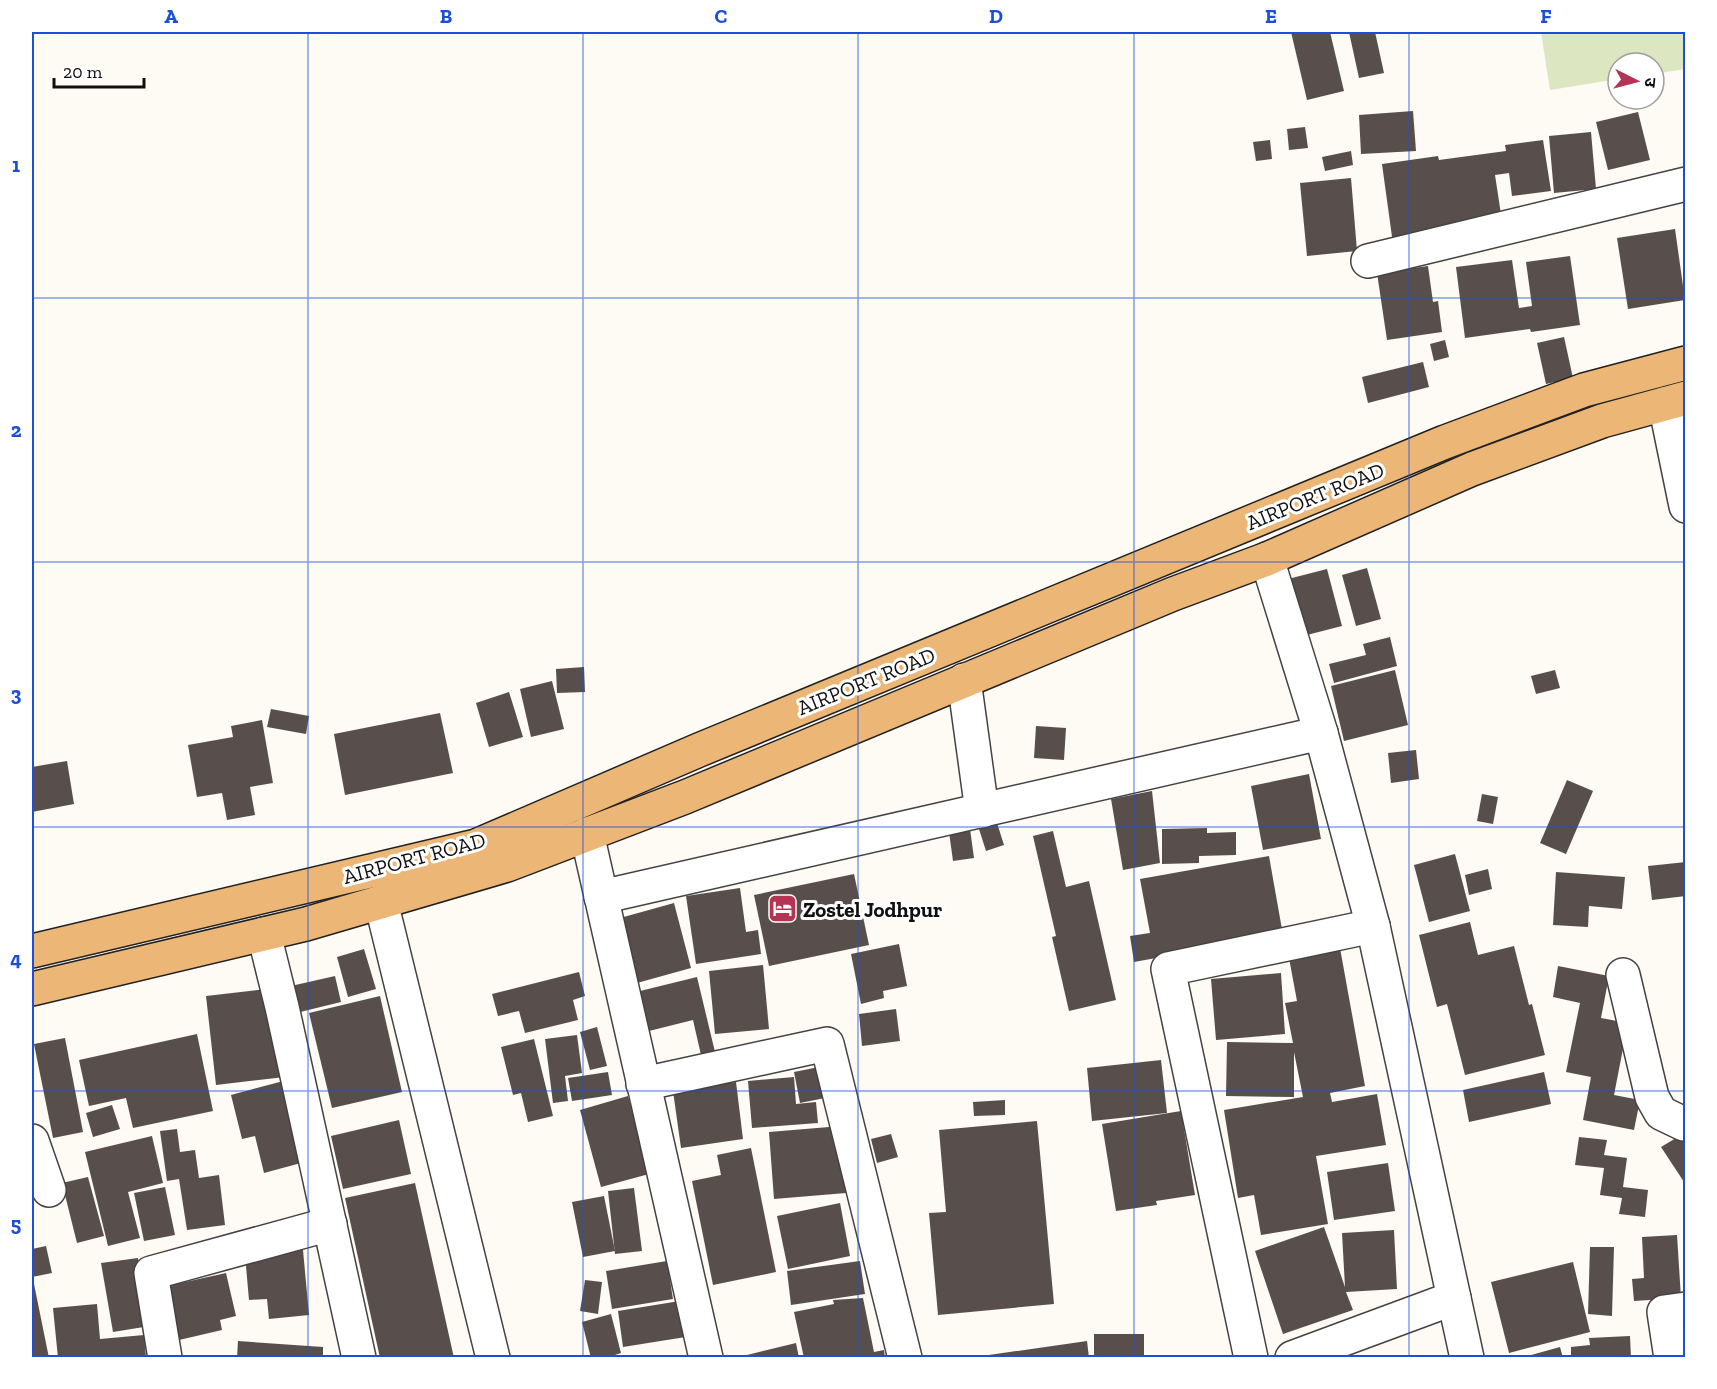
<svg xmlns="http://www.w3.org/2000/svg" width="1717" height="1389" viewBox="0 0 1717 1389" font-family="'Zilla Slab','Noto Sans Devanagari',serif">
<rect width="100%" height="100%" fill="#fefaf4"/>
<path fill="#dce6c0" d="M1541,32H1685V69L1654,74V63H1618V79L1550,90Z"/>
<g fill="#584f4d">
<path d="M1291,32H1330L1344,91L1307,100Z"/>
<path d="M1349,32H1375L1384,73L1359,78Z"/>
<path d="M1413,111L1416,151L1361,154L1359,115Z"/>
<path d="M1638,112L1650,160L1608,170L1596,122Z"/>
<path d="M1305,127L1308,148L1289,150L1287,129Z"/>
<path d="M1591,132L1596,189L1554,193L1549,136Z"/>
<path d="M1270,140L1272,159L1256,161L1253,142Z"/>
<path d="M1543,140L1551,191L1512,196L1509,173L1495,175L1502,221L1393,244L1382,164L1438,156L1439,160L1506,151L1505,145Z"/>
<path d="M1351,151L1353,165L1325,171L1322,157Z"/>
<path d="M1351,178L1357,251L1307,256L1300,183Z"/>
<path d="M1675,229L1685,300L1628,309L1617,238Z"/>
<path d="M1570,256L1580,325L1531,332L1530,329L1465,338L1456,267L1512,260L1519,308L1532,306L1526,262Z"/>
<path d="M1428,266L1433,302L1438,301L1442,332L1387,340L1377,273Z"/>
<path d="M1564,337L1573,378L1546,384L1537,343Z"/>
<path d="M1445,340L1449,357L1434,361L1430,344Z"/>
<path d="M1423,362L1429,387L1368,403L1362,377Z"/>
<path d="M1367,568L1381,619L1356,626L1342,575Z"/>
<path d="M1327,569L1342,626L1303,636L1288,579Z"/>
<path d="M1390,637L1397,666L1334,683L1329,664L1366,655L1363,644Z"/>
<path d="M584,667L585,692L557,693L556,669Z"/>
<path d="M1395,670L1408,725L1344,741L1331,686Z"/>
<path d="M1555,670L1560,688L1536,694L1531,676Z"/>
<path d="M552,681L564,729L531,737L520,689Z"/>
<path d="M509,692L523,737L489,747L476,703Z"/>
<path d="M271,709L309,716L306,734L267,727Z"/>
<path d="M440,713L453,773L345,795L334,734Z"/>
<path d="M262,720L273,783L250,787L255,815L227,820L222,793L197,797L188,745L233,737L231,726Z"/>
<path d="M1036,726L1066,728L1064,760L1034,758Z"/>
<path d="M1416,750L1419,779L1391,783L1388,753Z"/>
<path d="M67,761L74,804L32,812V767Z"/>
<path d="M1309,774L1321,839L1263,850L1251,786Z"/>
<path d="M1567,780L1593,791L1566,854L1540,843Z"/>
<path d="M1152,791L1160,863L1123,870L1111,799Z"/>
<path d="M1482,794L1498,797L1493,824L1477,821Z"/>
<path d="M997,823L1004,845L986,851L979,829Z"/>
<path d="M1207,828V833L1236,832V855L1199,856V863L1162,864V829Z"/>
<path d="M970,829L974,858L953,861L949,832Z"/>
<path d="M1053,831L1066,887L1089,881L1116,1000L1069,1011L1052,937L1056,936L1033,836Z"/>
<path d="M1455,854L1470,911L1429,922L1414,865Z"/>
<path d="M1269,856L1283,935L1134,962L1130,936L1150,933L1140,879Z"/>
<path d="M1686,862V896L1652,900L1648,866Z"/>
<path d="M1488,869L1492,889L1469,895L1465,875Z"/>
<path d="M1556,872L1625,877L1622,909L1589,906L1588,927L1553,925Z"/>
<path d="M854,874L869,945L769,966L754,895Z"/>
<path d="M740,888L746,932L758,930L761,954L696,964L686,896Z"/>
<path d="M674,903L691,968L637,983L620,918Z"/>
<path d="M1470,922L1478,955L1514,946L1529,1005L1532,1004L1545,1055L1465,1075L1447,1004L1437,1007L1419,935Z"/>
<path d="M899,944L907,986L883,991L884,998L861,1004L851,954Z"/>
<path d="M1340,948L1365,1086L1330,1093L1332,1102L1377,1094L1386,1145L1316,1156L1328,1224L1261,1235L1254,1195L1238,1198L1224,1110L1303,1097L1294,1052V1097L1226,1096L1227,1042L1293,1043L1285,1003L1297,1001L1289,958Z"/>
<path d="M364,949L376,989L348,997L337,957Z"/>
<path d="M763,965L769,1029L715,1034L709,971Z"/>
<path d="M1558,966L1609,976L1601,1018L1628,1023L1614,1095L1640,1100L1634,1130L1583,1120L1591,1077L1566,1072L1580,1003L1553,997Z"/>
<path d="M579,972L585,996L573,1000L578,1020L525,1033L519,1011L498,1016L492,994Z"/>
<path d="M1281,973L1285,1034L1216,1040L1211,979Z"/>
<path d="M335,976L341,1002L296,1013L291,986Z"/>
<path d="M697,977L715,1052L701,1055L693,1020L649,1031L640,991Z"/>
<path d="M275,988L285,1077L216,1085L206,996Z"/>
<path d="M380,996L402,1092L332,1108L309,1013Z"/>
<path d="M896,1009L900,1041L862,1046L859,1014Z"/>
<path d="M597,1027L607,1066L590,1070L580,1032Z"/>
<path d="M197,1034L213,1111L133,1128L126,1098L89,1106L79,1060Z"/>
<path d="M577,1035L582,1073L565,1076L568,1101L553,1103L545,1039Z"/>
<path d="M65,1038L83,1132L53,1138L34,1044Z"/>
<path d="M534,1039L553,1116L528,1122L521,1093L513,1095L501,1047Z"/>
<path d="M1161,1060L1167,1113L1092,1121L1087,1068Z"/>
<path d="M819,1067L825,1098L800,1103L794,1072Z"/>
<path d="M608,1072L612,1095L572,1101L568,1078Z"/>
<path d="M1544,1072L1551,1104L1469,1122L1463,1090Z"/>
<path d="M794,1077L796,1104L816,1102L818,1123L752,1128L748,1081Z"/>
<path d="M291,1079L312,1160L264,1173L255,1136L242,1139L231,1095Z"/>
<path d="M736,1082L743,1139L681,1148L673,1091Z"/>
<path d="M628,1096L649,1174L601,1187L580,1110Z"/>
<path d="M1005,1100V1115L974,1116L973,1102Z"/>
<path d="M112,1105L120,1129L93,1137L86,1113Z"/>
<path d="M1181,1111L1195,1195L1156,1201L1157,1205L1116,1211L1102,1124Z"/>
<path d="M399,1120L411,1174L343,1189L331,1136Z"/>
<path d="M1037,1121L1054,1304L938,1315L929,1213L946,1212L939,1130Z"/>
<path d="M841,1126L846,1193L774,1199L769,1132Z"/>
<path d="M177,1129L180,1152L195,1150L199,1178L219,1175L225,1225L187,1230L179,1179L167,1181L160,1131Z"/>
<path d="M1686,1132V1185L1661,1147Z"/>
<path d="M891,1134L898,1157L877,1163L871,1139Z"/>
<path d="M152,1136L163,1183L128,1192L140,1238L108,1246L85,1152Z"/>
<path d="M1579,1137L1607,1140L1604,1155L1627,1158L1623,1187L1648,1190L1645,1217L1619,1214L1622,1198L1600,1195L1604,1168L1575,1165Z"/>
<path d="M751,1148L776,1272L713,1285L692,1181L721,1175L717,1155Z"/>
<path d="M1388,1163L1395,1211L1334,1220L1327,1172Z"/>
<path d="M88,1177L104,1236L77,1243L62,1183Z"/>
<path d="M415,1183L454,1358H380L345,1198Z"/>
<path d="M165,1187L175,1235L144,1241L134,1193Z"/>
<path d="M634,1188L642,1251L615,1254L608,1191Z"/>
<path d="M604,1196L615,1251L583,1257L572,1202Z"/>
<path d="M840,1203L850,1256L788,1269L777,1216Z"/>
<path d="M1324,1227L1345,1287L1342,1233L1394,1230L1397,1289L1346,1292L1353,1310L1283,1334L1255,1251Z"/>
<path d="M1677,1235L1681,1298L1634,1301L1632,1279L1644,1278L1642,1237Z"/>
<path d="M46,1246L52,1273L32,1277V1249Z"/>
<path d="M1590,1247H1614L1612,1316L1588,1314Z"/>
<path d="M303,1250L309,1315L269,1319L267,1299L249,1300L245,1255Z"/>
<path d="M138,1258L150,1326L113,1332L101,1263Z"/>
<path d="M667,1261L673,1299L612,1309L606,1271Z"/>
<path d="M860,1261L865,1294L791,1305L787,1271Z"/>
<path d="M1573,1262L1590,1332L1509,1353L1491,1282Z"/>
<path d="M226,1273L236,1316L220,1320L222,1330L179,1340L167,1286Z"/>
<path d="M33,1279L49,1358H32Z"/>
<path d="M585,1280L602,1282L598,1314L580,1311Z"/>
<path d="M863,1298L874,1352L884,1350L885,1358H804L794,1312L834,1304L833,1300Z"/>
<path d="M686,1300L692,1336L623,1347L618,1311Z"/>
<path d="M97,1304L100,1339L144,1335L146,1358H58L53,1308Z"/>
<path d="M611,1314L621,1353L606,1358H591L582,1322Z"/>
<rect x="1094" y="1334" width="50" height="24"/>
<path d="M1630,1336L1631,1358H1571V1347L1590,1345L1589,1338Z"/>
<path d="M238,1341L323,1347V1358H237Z"/>
<path d="M1087,1341L1089,1358H982V1356Z"/>
<path d="M796,1343L799,1358H739V1357Z"/>
<path d="M1560,1347L1563,1358H1524V1357Z"/>
</g>
<g fill="none" stroke-linecap="round" stroke-linejoin="round">
<defs>
<g id="minor">
<path d="M1368,261L1686,184"/>
<path d="M1665,404L1686,506"/>
<path d="M1267,559L1321,733L1373,926L1467,1358"/>
<path d="M964,680L982,811"/>
<path d="M587,834L706,1358"/>
<path d="M601,897L1321,733"/>
<path d="M381,902L493,1358"/>
<path d="M264,934L282,1007L359,1358"/>
<path d="M1623,975L1652,1097L1661,1113L1684,1124L1686,1123"/>
<path d="M643,1084L827,1044L905,1358"/>
<path d="M32,1141L49,1190"/>
<path d="M165,1358L151,1273L330,1224"/>
<path d="M1251,1358L1168,969L1373,926"/>
<path d="M1292,1358L1454,1298"/>
<path d="M1671,1358L1664,1312L1686,1309"/>
</g>
<g id="major">
<path d="M32,951L476,846L699,750L1445,442L1584,390L1686,363"/>
<path d="M32,989L306,924L507,865L685,797L1173,594L1267,559L1472,469L1602,421L1686,398"/>
</g>
</defs>
<use href="#minor" stroke="#434343" stroke-width="36"/>
<use href="#major" stroke="#212121" stroke-width="36"/>
<use href="#minor" stroke="#fff" stroke-width="33"/>
<use href="#major" stroke="#ecb776" stroke-width="33"/>
</g>
<path fill="none" stroke="#1d4ed8" stroke-width="1.5" stroke-opacity="0.55" d="M308,32V1358M583,32V1358M858,32V1358M1134,32V1358M1409,32V1358M32,298H1686M32,562H1686M32,827H1686M32,1091H1686"/>
<defs>
<symbol id="hotel-square" viewBox="-11 -11 22 22"><rect x="-9" y="-9" width="18" height="18" rx="4" fill="#b43454" stroke="#fff"/><path d="M-6-4.5h1.5V1H6V5H4.5V3h-9V5H-6ZM-4 0a1.8 1.8 0 1 1 3.6 0ZM.5 0V-2.5h3Q6-2.5 6 0Z" fill="#fff"/></symbol>
</defs>
<g fill-rule="evenodd">
<use href="#hotel-square" x="766" y="892" width="33" height="33"/>
</g>
<g text-anchor="middle" dominant-baseline="central" stroke-width="6" stroke-linejoin="round" paint-order="stroke">
<g font-size="21" fill="#101010" stroke="#fff">
<text transform="translate(1315 496) rotate(-22)">AIRPORT ROAD</text>
<text transform="translate(866 681) rotate(-22)">AIRPORT ROAD</text>
<text transform="translate(414 858) rotate(-15)">AIRPORT ROAD</text>
</g>
<g font-size="21" font-weight="bold" fill="#101010" stroke="#fff" text-anchor="start">
<text x="803" y="909">Zostel Jodhpur</text>
</g>
</g>
<rect width="1717" height="1389" fill="none" stroke="#ffffff" stroke-width="66"/>
<g transform="translate(1636 81) rotate(96)"><circle r="28" fill="#ffffff" stroke="#9f9f9f" stroke-width="1.5"/>
<path d="M0-4.5L10 22L0 15L-10 22Z" fill="#b43454"/>
<text y="-9" font-size="16" font-weight="bold" text-anchor="middle" fill="#101010">उ</text>
</g>
<path d="M54 78v9h90v-9" fill="none" stroke="#101010" stroke-width="3"/>
<text x="63" y="78" font-size="18" fill="#101010" stroke="#ffffff" stroke-width="4.5" paint-order="stroke">20 m</text>
<rect x="33" y="33" width="1651" height="1323" fill="none" stroke="#1d4ed8" stroke-width="2"/>
<g font-size="20" text-anchor="middle" font-weight="bold" fill="#1d4ed8">
<text x="171" y="23">A</text>
<text x="446" y="23">B</text>
<text x="721" y="23">C</text>
<text x="996" y="23">D</text>
<text x="1271" y="23">E</text>
<text x="1546" y="23">F</text>
<text x="16" y="172">1</text>
<text x="16" y="437">2</text>
<text x="16" y="701">3</text>
<text x="16" y="966">4</text>
<text x="16" y="1231">5</text>
</g>
</svg>
